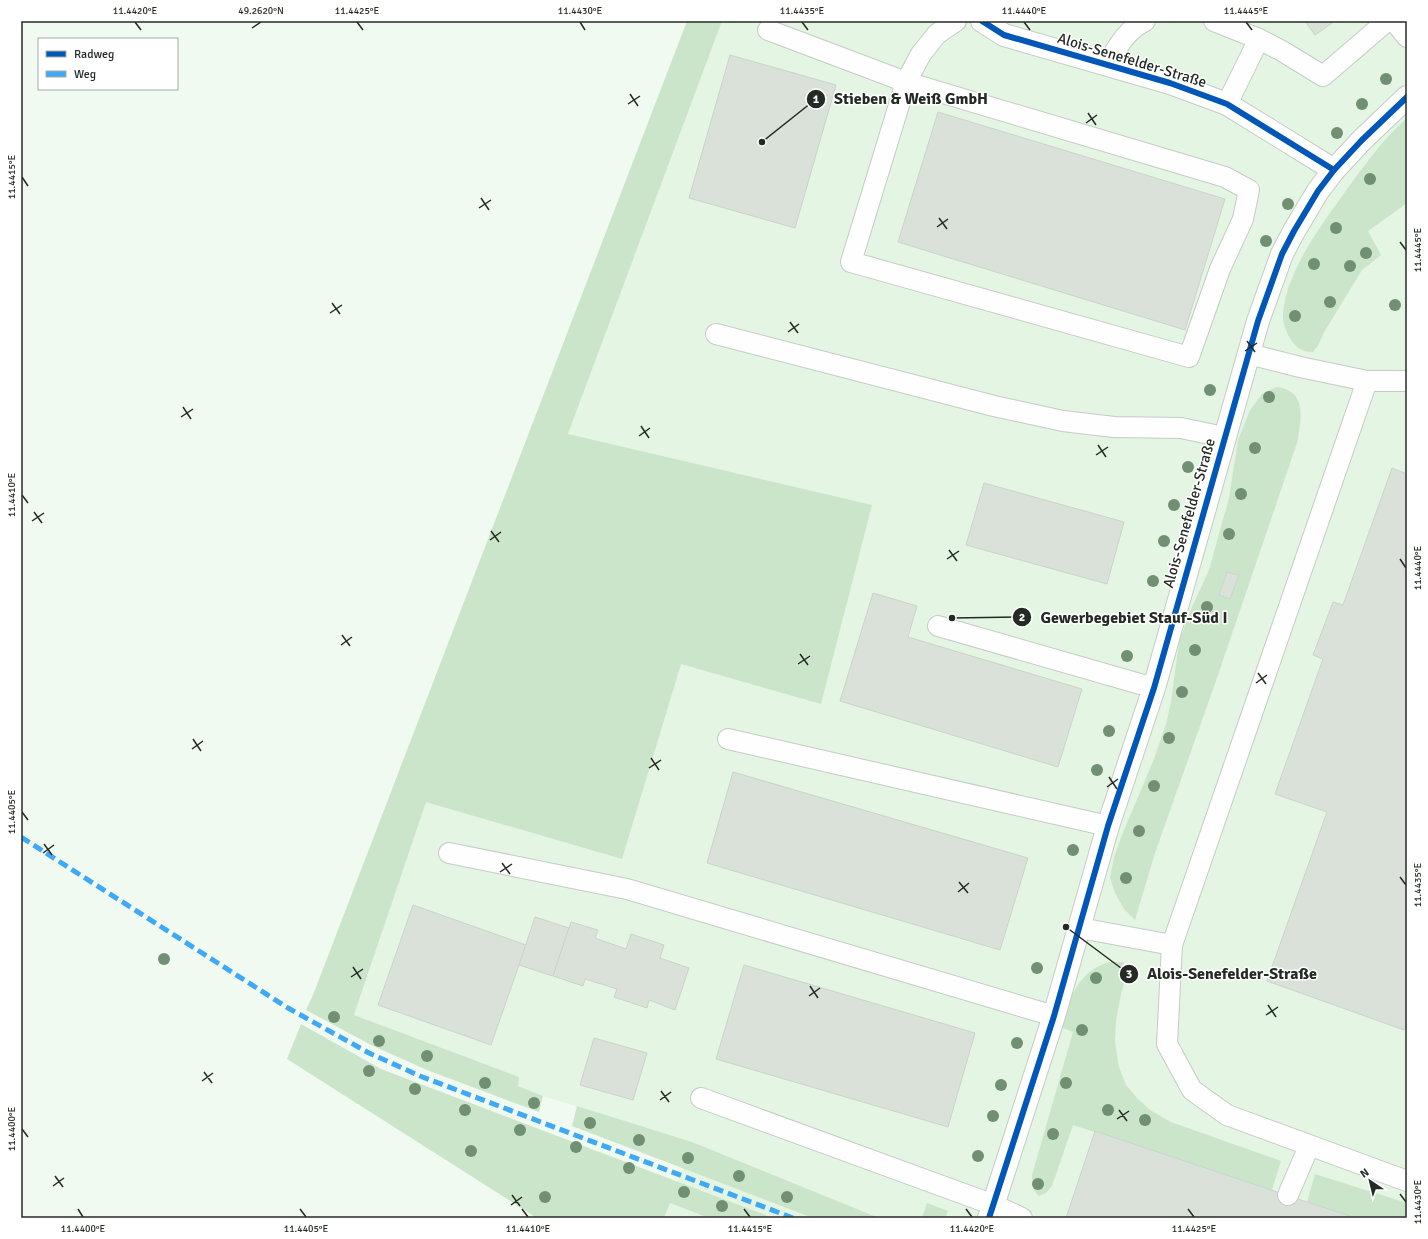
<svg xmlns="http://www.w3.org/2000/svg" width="1428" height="1239" viewBox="0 0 1428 1239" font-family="Signika,sans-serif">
<rect width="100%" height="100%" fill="#f0faf0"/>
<path fill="#e4f5e3" d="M722,21H1407V1218H664L692,1142L543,1096L518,1086L519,1077L354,1015L426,801L568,434Z"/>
<g fill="#cbe5cb" fill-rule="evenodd">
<path d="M687,21H722L568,434L872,505L821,704L681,664L622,859L426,802L354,1015L519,1077L518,1086L543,1096L539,1112L427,1070L371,1045L306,1010L313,995Z"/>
<path d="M1407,118V203L1368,231L1381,255L1362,270L1323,334L1319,344L1313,352C1301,352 1295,347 1289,337C1286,330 1282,322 1283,314C1286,270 1325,220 1350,185C1367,162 1385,137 1407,118Z"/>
<path d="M1276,387C1308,390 1301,420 1297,443L1217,678L1155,853L1135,920L1124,909L1115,893L1110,878L1114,857L1122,835L1154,759L1166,724L1171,702L1179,642L1192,607L1209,570L1229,498L1238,440L1250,410L1262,394ZM1227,572L1238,575L1230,599L1219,594Z"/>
<path d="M1110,962H1122L1129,967L1121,994L1116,1021L1115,1042L1119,1067L1126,1085L1137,1098L1150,1110L1171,1122L1281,1161L1272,1190L1073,1125L1052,1186L1046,1193L1039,1196C1032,1190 1032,1184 1032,1175L1073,1032L1060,1027C1070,999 1078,970 1110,962Z"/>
<path d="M301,1024L381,1069L773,1218H709L670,1203L664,1218H537L287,1059Z"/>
<path d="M577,1106L692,1142L879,1218H813L572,1126Z"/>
<path d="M1315,1174L1407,1203V1218H1356L1307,1202Z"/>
<path d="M927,1203L948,1211L945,1218H922Z"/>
</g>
<g fill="#d9e1d9" stroke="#ccd3cc">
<path d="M1305,21H1335L1315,35Z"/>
<path d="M730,55L836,85L795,228L689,198Z"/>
<path d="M938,112L1225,199L1185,330L898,242Z"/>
<path d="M1392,468L1407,474V1023L1404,1030L1267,981L1327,812L1275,794L1323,659L1313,655L1333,602L1343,605Z"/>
<path d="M984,483L1124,522L1107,584L966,545Z"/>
<path d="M1227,572L1239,575L1230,599L1219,595Z"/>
<path d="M873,593L917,606L908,637L1082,689L1058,767L840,701Z"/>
<path d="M733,772L1028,858L1000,950L707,863Z"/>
<path d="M413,905L526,945L491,1045L378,1005Z"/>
<path d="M535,917L569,928L553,976L519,965Z"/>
<path d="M571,922L598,930L595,938L626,949L631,934L664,945L660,958L689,968L675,1010L649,1000L647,1008L614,997L617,989L585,979L583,986L553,976Z"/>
<path d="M744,965L975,1033L948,1127L716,1059Z"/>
<path d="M594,1038L647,1053L633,1100L580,1085Z"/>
<path d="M1095,1131L1307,1202L1356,1218H1066Z"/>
</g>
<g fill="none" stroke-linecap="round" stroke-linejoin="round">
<defs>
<g id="lane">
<path d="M1214,21L1259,39L1282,51L1323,76L1387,21"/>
<path d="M1394,21L1407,37"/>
<path d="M768,30L906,82L1225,177L1249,190L1243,219L1220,269L1189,357L851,262L906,82L921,54L937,34L956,21"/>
<path d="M1107,64C1118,47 1126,30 1145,21"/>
<path d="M1227,104L1259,39"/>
<path d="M716,334L994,406L1063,421L1114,427L1181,428L1224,437"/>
<path d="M1367,381H1407"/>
<path d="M938,626L1154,688"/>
<path d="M728,739L1108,826"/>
<path d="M449,853L627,889L1054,1016"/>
<path d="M1080,928L1172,945L1367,381L1300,367L1249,354"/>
<path d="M1172,945L1167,1044L1192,1090L1227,1115L1407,1181"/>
<path d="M701,1098L994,1205L1022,1218"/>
<path d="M1288,1195L1309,1146"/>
</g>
<g id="street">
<path d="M982,21L1004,35L1170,83L1227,104L1334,170"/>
<path d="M989,1218L1054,1016L1108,826L1154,688L1258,321L1282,254L1294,231L1318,191L1334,170L1362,140L1407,97"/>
</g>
</defs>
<use href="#lane" stroke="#c5ccc5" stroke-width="22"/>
<use href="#street" stroke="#c5ccc5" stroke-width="24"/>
<use href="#lane" stroke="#fdfefd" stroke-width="20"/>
<use href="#street" stroke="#fdfefd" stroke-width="22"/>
<path stroke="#3fa9f5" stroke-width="5" stroke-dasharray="10 5" stroke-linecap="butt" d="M21,837L288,1008L369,1053L420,1076L793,1218"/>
<defs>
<g id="cycleway">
<path d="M982,21L1004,35L1170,83L1227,104L1334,170"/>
<path d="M989,1218L1054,1016L1108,826L1154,688L1258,321L1282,254L1294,231L1318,191L1334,170L1362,140L1407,97"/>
</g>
</defs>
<use href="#cycleway" stroke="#fff" stroke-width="8"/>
<use href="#cycleway" stroke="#0057b8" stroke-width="6"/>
</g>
<g fill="#708f73">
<circle cx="1386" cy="79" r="6"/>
<circle cx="1362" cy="104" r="6"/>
<circle cx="1337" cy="133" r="6"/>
<circle cx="1370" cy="179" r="6"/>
<circle cx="1288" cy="204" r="6"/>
<circle cx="1336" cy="228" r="6"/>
<circle cx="1266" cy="241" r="6"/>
<circle cx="1366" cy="253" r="6"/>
<circle cx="1314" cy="264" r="6"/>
<circle cx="1350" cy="266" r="6"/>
<circle cx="1330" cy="302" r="6"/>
<circle cx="1395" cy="305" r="6"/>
<circle cx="1295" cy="316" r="6"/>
<circle cx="1210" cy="390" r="6"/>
<circle cx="1269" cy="397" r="6"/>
<circle cx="1255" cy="448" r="6"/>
<circle cx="1188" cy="467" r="6"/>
<circle cx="1241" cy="494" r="6"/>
<circle cx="1174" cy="505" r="6"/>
<circle cx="1229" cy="534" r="6"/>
<circle cx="1164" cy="541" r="6"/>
<circle cx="1153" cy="581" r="6"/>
<circle cx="1207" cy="607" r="6"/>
<circle cx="1195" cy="650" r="6"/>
<circle cx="1127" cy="656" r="6"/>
<circle cx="1182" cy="692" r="6"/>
<circle cx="1109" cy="731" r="6"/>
<circle cx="1169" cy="738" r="6"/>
<circle cx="1097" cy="770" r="6"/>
<circle cx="1154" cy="786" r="6"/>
<circle cx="1139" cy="831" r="6"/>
<circle cx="1073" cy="850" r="6"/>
<circle cx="1126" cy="878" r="6"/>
<circle cx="164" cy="959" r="6"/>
<circle cx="1037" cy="968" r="6"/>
<circle cx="1096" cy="978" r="6"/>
<circle cx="334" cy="1017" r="6"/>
<circle cx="1082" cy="1030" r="6"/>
<circle cx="379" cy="1041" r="6"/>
<circle cx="1017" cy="1043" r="6"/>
<circle cx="427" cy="1056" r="6"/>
<circle cx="369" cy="1071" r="6"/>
<circle cx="485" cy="1083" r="6"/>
<circle cx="1066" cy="1083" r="6"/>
<circle cx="1001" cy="1085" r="6"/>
<circle cx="415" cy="1089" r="6"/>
<circle cx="534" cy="1103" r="6"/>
<circle cx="465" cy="1110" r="6"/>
<circle cx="1108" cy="1110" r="6"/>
<circle cx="993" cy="1116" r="6"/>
<circle cx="1145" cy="1120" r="6"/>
<circle cx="590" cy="1123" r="6"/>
<circle cx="520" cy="1130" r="6"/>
<circle cx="1053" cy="1134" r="6"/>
<circle cx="639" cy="1140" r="6"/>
<circle cx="576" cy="1147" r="6"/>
<circle cx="471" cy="1151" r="6"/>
<circle cx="978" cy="1156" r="6"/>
<circle cx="688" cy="1158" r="6"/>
<circle cx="629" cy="1168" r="6"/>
<circle cx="739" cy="1176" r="6"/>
<circle cx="1038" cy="1184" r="6"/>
<circle cx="684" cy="1192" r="6"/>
<circle cx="545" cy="1197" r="6"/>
<circle cx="787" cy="1197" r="6"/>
<circle cx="722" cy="1206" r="6"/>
</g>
<path fill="none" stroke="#242b24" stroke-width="1.5" d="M135,22L141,30M357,22L363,30M580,22L585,30M802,22L808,30M1024,22L1030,30M1246,22L1252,30M252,28L261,22M630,94L638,106M628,104L640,96M1088,113L1096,125M1086,123L1097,115M22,177L28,186M481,198L489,210M479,208L491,200M939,218L947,229M937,227L948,219M1400,242L1406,250M332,303L340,314M330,313L342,305M790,322L798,333M788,332L799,324M1247,341L1255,352M1245,351L1257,343M183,407L191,419M181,417L193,409M641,426L649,438M639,436L650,428M1098,445L1106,457M1096,455L1108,447M22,495L28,503M34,512L42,523M32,521L44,513M491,531L499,542M490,540L501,532M949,550L957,561M947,559L959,551M1400,559L1406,568M342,635L350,646M341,645L352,637M800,654L808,665M798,664L810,656M1258,673L1266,684M1256,683L1267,675M193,739L201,751M192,749L203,741M651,758L659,770M649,768L661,760M1109,777L1117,789M1107,787L1118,779M22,812L28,820M44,844L52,855M43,853L54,845M502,863L510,874M500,872L512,864M1400,877L1406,885M959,882L968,893M958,892L969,883M353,967L361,979M351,977L363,969M810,986L818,998M809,996L820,988M1268,1005L1276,1017M1266,1015L1278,1007M204,1072L212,1083M202,1081L213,1073M661,1091L669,1102M660,1100L671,1092M1119,1110L1127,1121M1117,1119L1129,1111M22,1129L28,1137M55,1176L63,1187M53,1186L64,1178M1400,1194L1406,1202M512,1195L520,1206M511,1205L522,1197M78,1209L83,1217M300,1209L306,1217M522,1209L528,1217M744,1209L750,1217M966,1209L972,1217M1188,1209L1194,1217"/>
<g text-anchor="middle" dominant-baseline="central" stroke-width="3" stroke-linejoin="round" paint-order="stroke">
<g font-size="15" fill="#242b24" stroke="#fff">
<text transform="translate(1132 60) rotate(17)">Alois-Senefelder-Straße</text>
<text transform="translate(1189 513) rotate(-74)">Alois-Senefelder-Straße</text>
</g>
</g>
<path fill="none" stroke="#242b24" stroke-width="1.5" d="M762 142L816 99M952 618L1022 617M1066 927L1129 974"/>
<g fill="#242b24" stroke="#fff" stroke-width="1.5">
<circle cx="762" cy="142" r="4"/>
<circle cx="952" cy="618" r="4"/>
<circle cx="1066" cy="927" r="4"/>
<circle cx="816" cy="99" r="10"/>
<circle cx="1022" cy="617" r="10"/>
<circle cx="1129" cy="974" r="10"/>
</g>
<g font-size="12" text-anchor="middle" font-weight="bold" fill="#fff">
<text x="816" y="103">1</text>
<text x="1022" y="621">2</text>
<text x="1129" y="978">3</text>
</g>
<g font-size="16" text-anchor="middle" font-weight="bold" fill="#242b24" stroke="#fff" stroke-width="3" stroke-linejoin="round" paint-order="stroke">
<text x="911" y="104">Stieben &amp; Weiß GmbH</text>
<text x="1134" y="623">Gewerbegebiet Stauf-Süd I</text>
<text x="1232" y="979">Alois-Senefelder-Straße</text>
</g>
<rect width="1428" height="1239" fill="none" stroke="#ffffff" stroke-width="44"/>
<rect x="38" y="38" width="140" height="52" fill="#ffffff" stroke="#a7aaa7"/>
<rect x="46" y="51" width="20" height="6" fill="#0057b8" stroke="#a7aaa7"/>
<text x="74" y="58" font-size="12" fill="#242b24">Radweg</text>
<rect x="46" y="71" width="20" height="6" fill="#3fa9f5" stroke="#a7aaa7"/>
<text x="74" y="78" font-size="12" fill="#242b24">Weg</text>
<g transform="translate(1370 1181) rotate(325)" stroke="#ffffff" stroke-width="3" paint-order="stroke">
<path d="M0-3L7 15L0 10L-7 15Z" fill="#242b24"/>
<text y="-6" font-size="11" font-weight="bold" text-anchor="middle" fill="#242b24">N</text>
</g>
<rect x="22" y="22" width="1384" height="1195" fill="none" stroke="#242b24" stroke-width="1.5"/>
<g font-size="10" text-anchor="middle" fill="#242b24">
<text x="135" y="14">11.4420°E</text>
<text x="261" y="14">49.2620°N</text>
<text x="357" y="14">11.4425°E</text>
<text x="580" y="14">11.4430°E</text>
<text x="802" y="14">11.4435°E</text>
<text x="1024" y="14">11.4440°E</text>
<text x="1246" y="14">11.4445°E</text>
<text transform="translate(11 177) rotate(-90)" y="4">11.4415°E</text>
<text transform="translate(1417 250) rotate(-90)" y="4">11.4445°E</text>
<text transform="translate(11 495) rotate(-90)" y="4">11.4410°E</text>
<text transform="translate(1417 568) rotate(-90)" y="4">11.4440°E</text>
<text transform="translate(11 812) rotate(-90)" y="4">11.4405°E</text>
<text transform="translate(1417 885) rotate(-90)" y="4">11.4435°E</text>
<text transform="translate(11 1129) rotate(-90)" y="4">11.4400°E</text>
<text transform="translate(1417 1202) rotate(-90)" y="4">11.4430°E</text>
<text x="83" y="1232">11.4400°E</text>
<text x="306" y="1232">11.4405°E</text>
<text x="528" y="1232">11.4410°E</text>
<text x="750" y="1232">11.4415°E</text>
<text x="972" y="1232">11.4420°E</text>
<text x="1194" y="1232">11.4425°E</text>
</g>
</svg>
